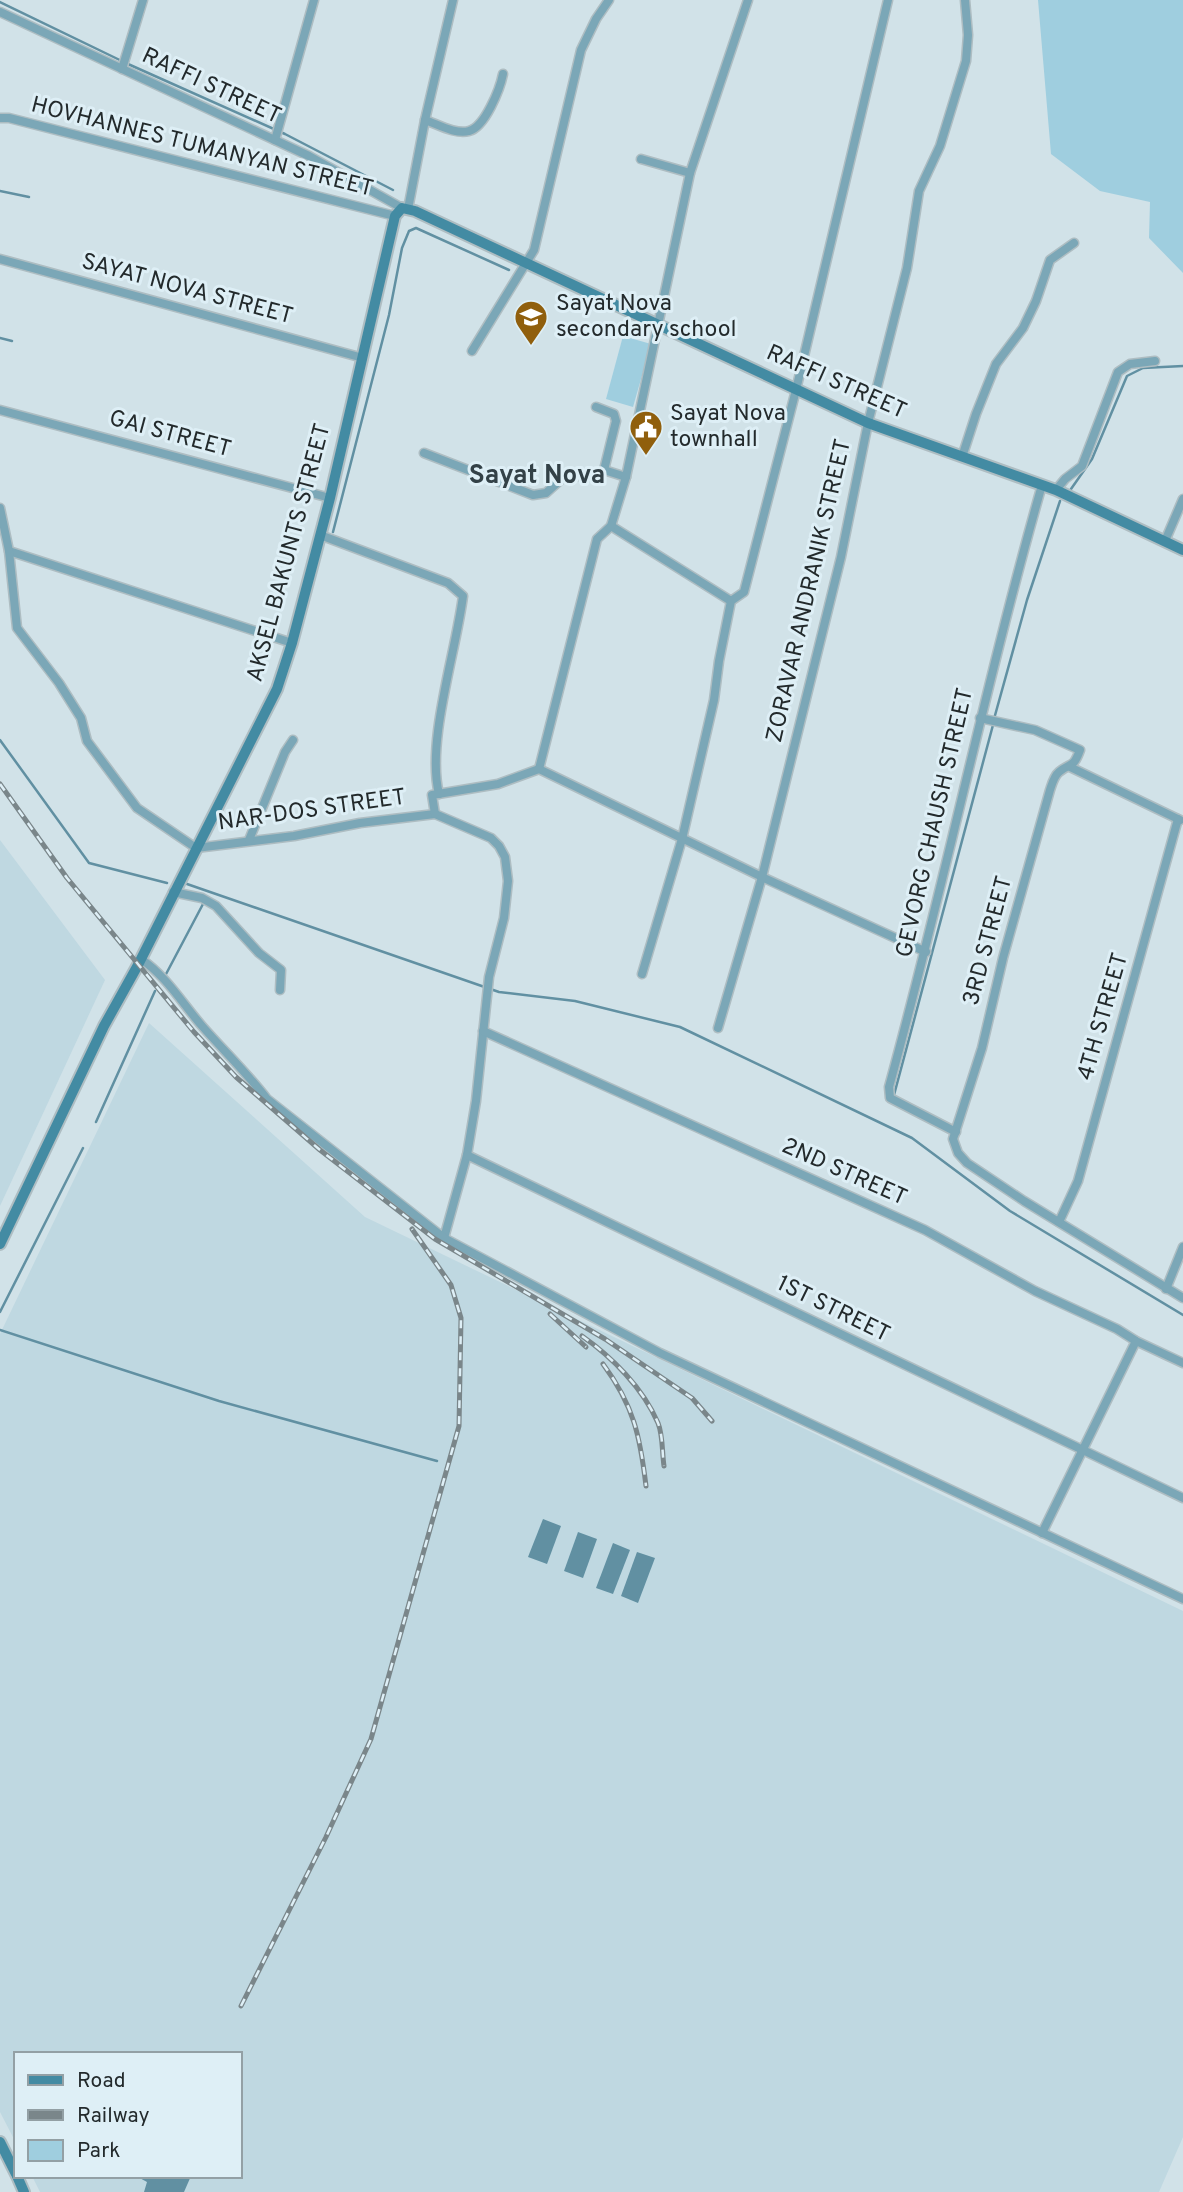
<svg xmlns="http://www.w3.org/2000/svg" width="1183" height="2192" viewBox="0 0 1183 2192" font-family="Overpass,sans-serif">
<rect width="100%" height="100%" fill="#d1e2e8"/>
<g fill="#bfd8e1">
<path d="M0,840L105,980L0,1206Z"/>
<path d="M149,1023L365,1217L1183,1611V2137L1159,2192H40L32,2176H240V2054H16V2143L0,2112V1334Z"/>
</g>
<g fill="#9fcedf">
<path d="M1038,0H1183V273L1149,238L1150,202L1100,191L1051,154Z"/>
<path d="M623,336L651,344L633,407L606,399Z"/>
</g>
<g fill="#6190a2">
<path d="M543,1519L561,1526L547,1564L528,1557Z"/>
<path d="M578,1532L597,1539L583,1578L564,1571Z"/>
<path d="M613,1543L630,1550L613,1594L596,1588Z"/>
<path d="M637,1552L655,1558L638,1603L621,1596Z"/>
<path d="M136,2176H191L184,2192H144L147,2182Z"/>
</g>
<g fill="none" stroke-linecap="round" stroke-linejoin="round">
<g stroke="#6190a2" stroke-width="2.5">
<path d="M0,2L128,64L285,134L393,190"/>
<path d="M0,191L29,197"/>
<path d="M0,338L12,341"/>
<path d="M1071,489L1092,459L1127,376L1143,368L1183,366"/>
<path d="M333,532L389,315L402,248L409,231L416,228L509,270"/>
<path d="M994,719L1027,600L1060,501"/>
<path d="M0,740L89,863L167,883"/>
<path d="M187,884L499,992L575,1001L680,1027L912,1138L1010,1211L1183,1315"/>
<path d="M165,976L203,904"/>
<path d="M894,1095L993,725"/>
<path d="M96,1122L155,991"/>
<path d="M0,1312L83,1148"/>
<path d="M0,1330L219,1401L437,1461"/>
</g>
<defs>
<g id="street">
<path d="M0,12L309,156L402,208"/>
<path d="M122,69L143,0"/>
<path d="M0,118H9L395,216"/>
<path d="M425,120C437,124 456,135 469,131C485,127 500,89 503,74"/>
<path d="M275,140L314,0"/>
<path d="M641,159L690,173"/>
<path d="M408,209L425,120L453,0"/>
<path d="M0,259L363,358"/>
<path d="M472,351L534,250L581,50L596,19L609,0"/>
<path d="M596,407L614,414L616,421L604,470"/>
<path d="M0,410L330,498"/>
<path d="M424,453L533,495L546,493L566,475L594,477L604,470L626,477"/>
<path d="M962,457L976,414L996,364L1023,328L1036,301L1050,260L1074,243"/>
<path d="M1056,490L1065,479L1082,466L1118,372L1130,364L1155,361"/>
<path d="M0,508L9,551L292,643"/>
<path d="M611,526L731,601"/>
<path d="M320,535L448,583L463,596C456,652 426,742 439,794"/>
<path d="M1165,541L1183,499"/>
<path d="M9,551L17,628L59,683L81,718L87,741L137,808L196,848L294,836L360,823L435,814L491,838L499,846L505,857L508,881L504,918L489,977L476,1101L467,1155L444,1238"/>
<path d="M980,718L1035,730L1080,750C1073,769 1071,762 1059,772C1054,776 1052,784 1050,790L1003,958L982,1048L953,1139L958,1153L967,1163L1024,1201L1183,1298"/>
<path d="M1070,767L1180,820"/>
<path d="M539,769L597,539L611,526L626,477L690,173L748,0"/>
<path d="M539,769L762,877L926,952"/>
<path d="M435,814L432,795L498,784L539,769"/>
<path d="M249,840L285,752L293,740"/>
<path d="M173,892L202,898L216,906L259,953L281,970L280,990"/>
<path d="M141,959C167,977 182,1003 202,1026C224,1051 247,1073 267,1099L444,1238L660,1353L1183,1599"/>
<path d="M642,974L682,839L714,700L719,661L731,601L744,592L796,390L888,0"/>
<path d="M718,1028L762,877L841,557L868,423L907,268L919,191L940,146L966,61L968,35L965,0"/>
<path d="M483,1031L925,1230L1035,1291L1117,1329L1136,1341L1183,1363"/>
<path d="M956,1132L890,1098L889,1087C944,887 985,685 1042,485"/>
<path d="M467,1155L1183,1498"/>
<path d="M1059,1222L1078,1181L1178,819"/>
<path d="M1166,1289L1183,1247"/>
<path d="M1042,1533L1136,1341"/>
</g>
<g id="secondary">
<path d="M0,1244L104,1026L138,965L277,689L292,643L330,498L395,216L402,208L415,211L868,423L1056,490L1183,550"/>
<path d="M0,2142L16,2174"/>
<path d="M17,2176L24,2192"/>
</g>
</defs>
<use href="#street" stroke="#aebdc2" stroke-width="11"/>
<use href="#secondary" stroke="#aebdc2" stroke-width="14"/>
<use href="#street" stroke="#7ba7b7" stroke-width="8"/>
<use href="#secondary" stroke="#438ba3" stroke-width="10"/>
<defs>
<g id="rail">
<path d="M0,784L67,878L194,1032L236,1077L320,1150L435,1239L605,1339L692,1398L712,1421"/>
<path d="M550,1314L586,1347"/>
<path d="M582,1336C612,1357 643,1388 658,1423C663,1435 662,1453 664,1466"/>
<path d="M603,1364C634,1406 640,1436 646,1486"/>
<path d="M241,2006L326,1837L371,1739L459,1426L461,1318L451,1285L412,1229"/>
</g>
</defs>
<use href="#rail" stroke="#7a868a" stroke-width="5"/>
<use href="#rail" stroke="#deeff6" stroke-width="2.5" stroke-dasharray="8" stroke-linecap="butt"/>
</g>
<defs>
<symbol id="school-pin" viewBox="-11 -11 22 30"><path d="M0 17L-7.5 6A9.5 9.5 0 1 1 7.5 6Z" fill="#905f0d" stroke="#deeff6"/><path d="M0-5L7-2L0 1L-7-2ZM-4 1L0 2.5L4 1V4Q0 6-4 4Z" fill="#fff"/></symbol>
<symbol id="civic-pin" viewBox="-11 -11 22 30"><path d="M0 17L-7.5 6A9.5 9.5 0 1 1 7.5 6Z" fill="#905f0d" stroke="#deeff6"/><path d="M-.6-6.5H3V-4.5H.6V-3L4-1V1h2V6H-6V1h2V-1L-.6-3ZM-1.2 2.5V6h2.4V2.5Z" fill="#fff"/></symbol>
</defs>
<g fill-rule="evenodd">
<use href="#school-pin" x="512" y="298" width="38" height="52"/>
<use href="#civic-pin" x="627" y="408" width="38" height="52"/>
</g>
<g text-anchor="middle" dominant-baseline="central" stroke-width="6" stroke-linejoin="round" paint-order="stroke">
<g font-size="23" fill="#232a2c" stroke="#deeff6">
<text transform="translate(211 87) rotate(25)">RAFFI STREET</text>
<text transform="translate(202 148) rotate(14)">HOVHANNES TUMANYAN STREET</text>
<text transform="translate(187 290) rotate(15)">SAYAT NOVA STREET</text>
<text transform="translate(836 383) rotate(24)">RAFFI STREET</text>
<text transform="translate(170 435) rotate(15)">GAI STREET</text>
<text transform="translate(290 553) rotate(-75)">AKSEL BAKUNTS STREET</text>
<text transform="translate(810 591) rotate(-77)">ZORAVAR ANDRANIK STREET</text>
<text transform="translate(312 811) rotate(-8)">NAR-DOS STREET</text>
<text transform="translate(936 823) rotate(-77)">GEVORG CHAUSH STREET</text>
<text transform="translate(989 941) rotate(-75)">3RD STREET</text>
<text transform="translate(1104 1017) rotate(-74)">4TH STREET</text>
<text transform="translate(844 1173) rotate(24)">2ND STREET</text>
<text transform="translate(833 1310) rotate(26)">1ST STREET</text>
</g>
<g font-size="23" fill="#232a2c" stroke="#deeff6" text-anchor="start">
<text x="556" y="304">Sayat Nova<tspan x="556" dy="26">secondary school</tspan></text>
<text x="670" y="414">Sayat Nova<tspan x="670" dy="26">townhall</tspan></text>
</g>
<g font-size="26" font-weight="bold" fill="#334147" stroke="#deeff6">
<text x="537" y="476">Sayat Nova</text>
</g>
</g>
<rect x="14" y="2052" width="228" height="126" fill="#deeff6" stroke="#93a0a5" stroke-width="2"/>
<rect x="28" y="2075" width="35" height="10" fill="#438ba3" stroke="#93a0a5" stroke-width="2"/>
<text x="77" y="2087" font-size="21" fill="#232a2c">Road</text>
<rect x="28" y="2110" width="35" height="10" fill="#7a868a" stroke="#93a0a5" stroke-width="2"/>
<text x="77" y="2122" font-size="21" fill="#232a2c">Railway</text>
<rect x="28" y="2140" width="35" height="21" fill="#9fcedf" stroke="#93a0a5" stroke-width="2"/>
<text x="77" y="2157" font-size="21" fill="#232a2c">Park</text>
</svg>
